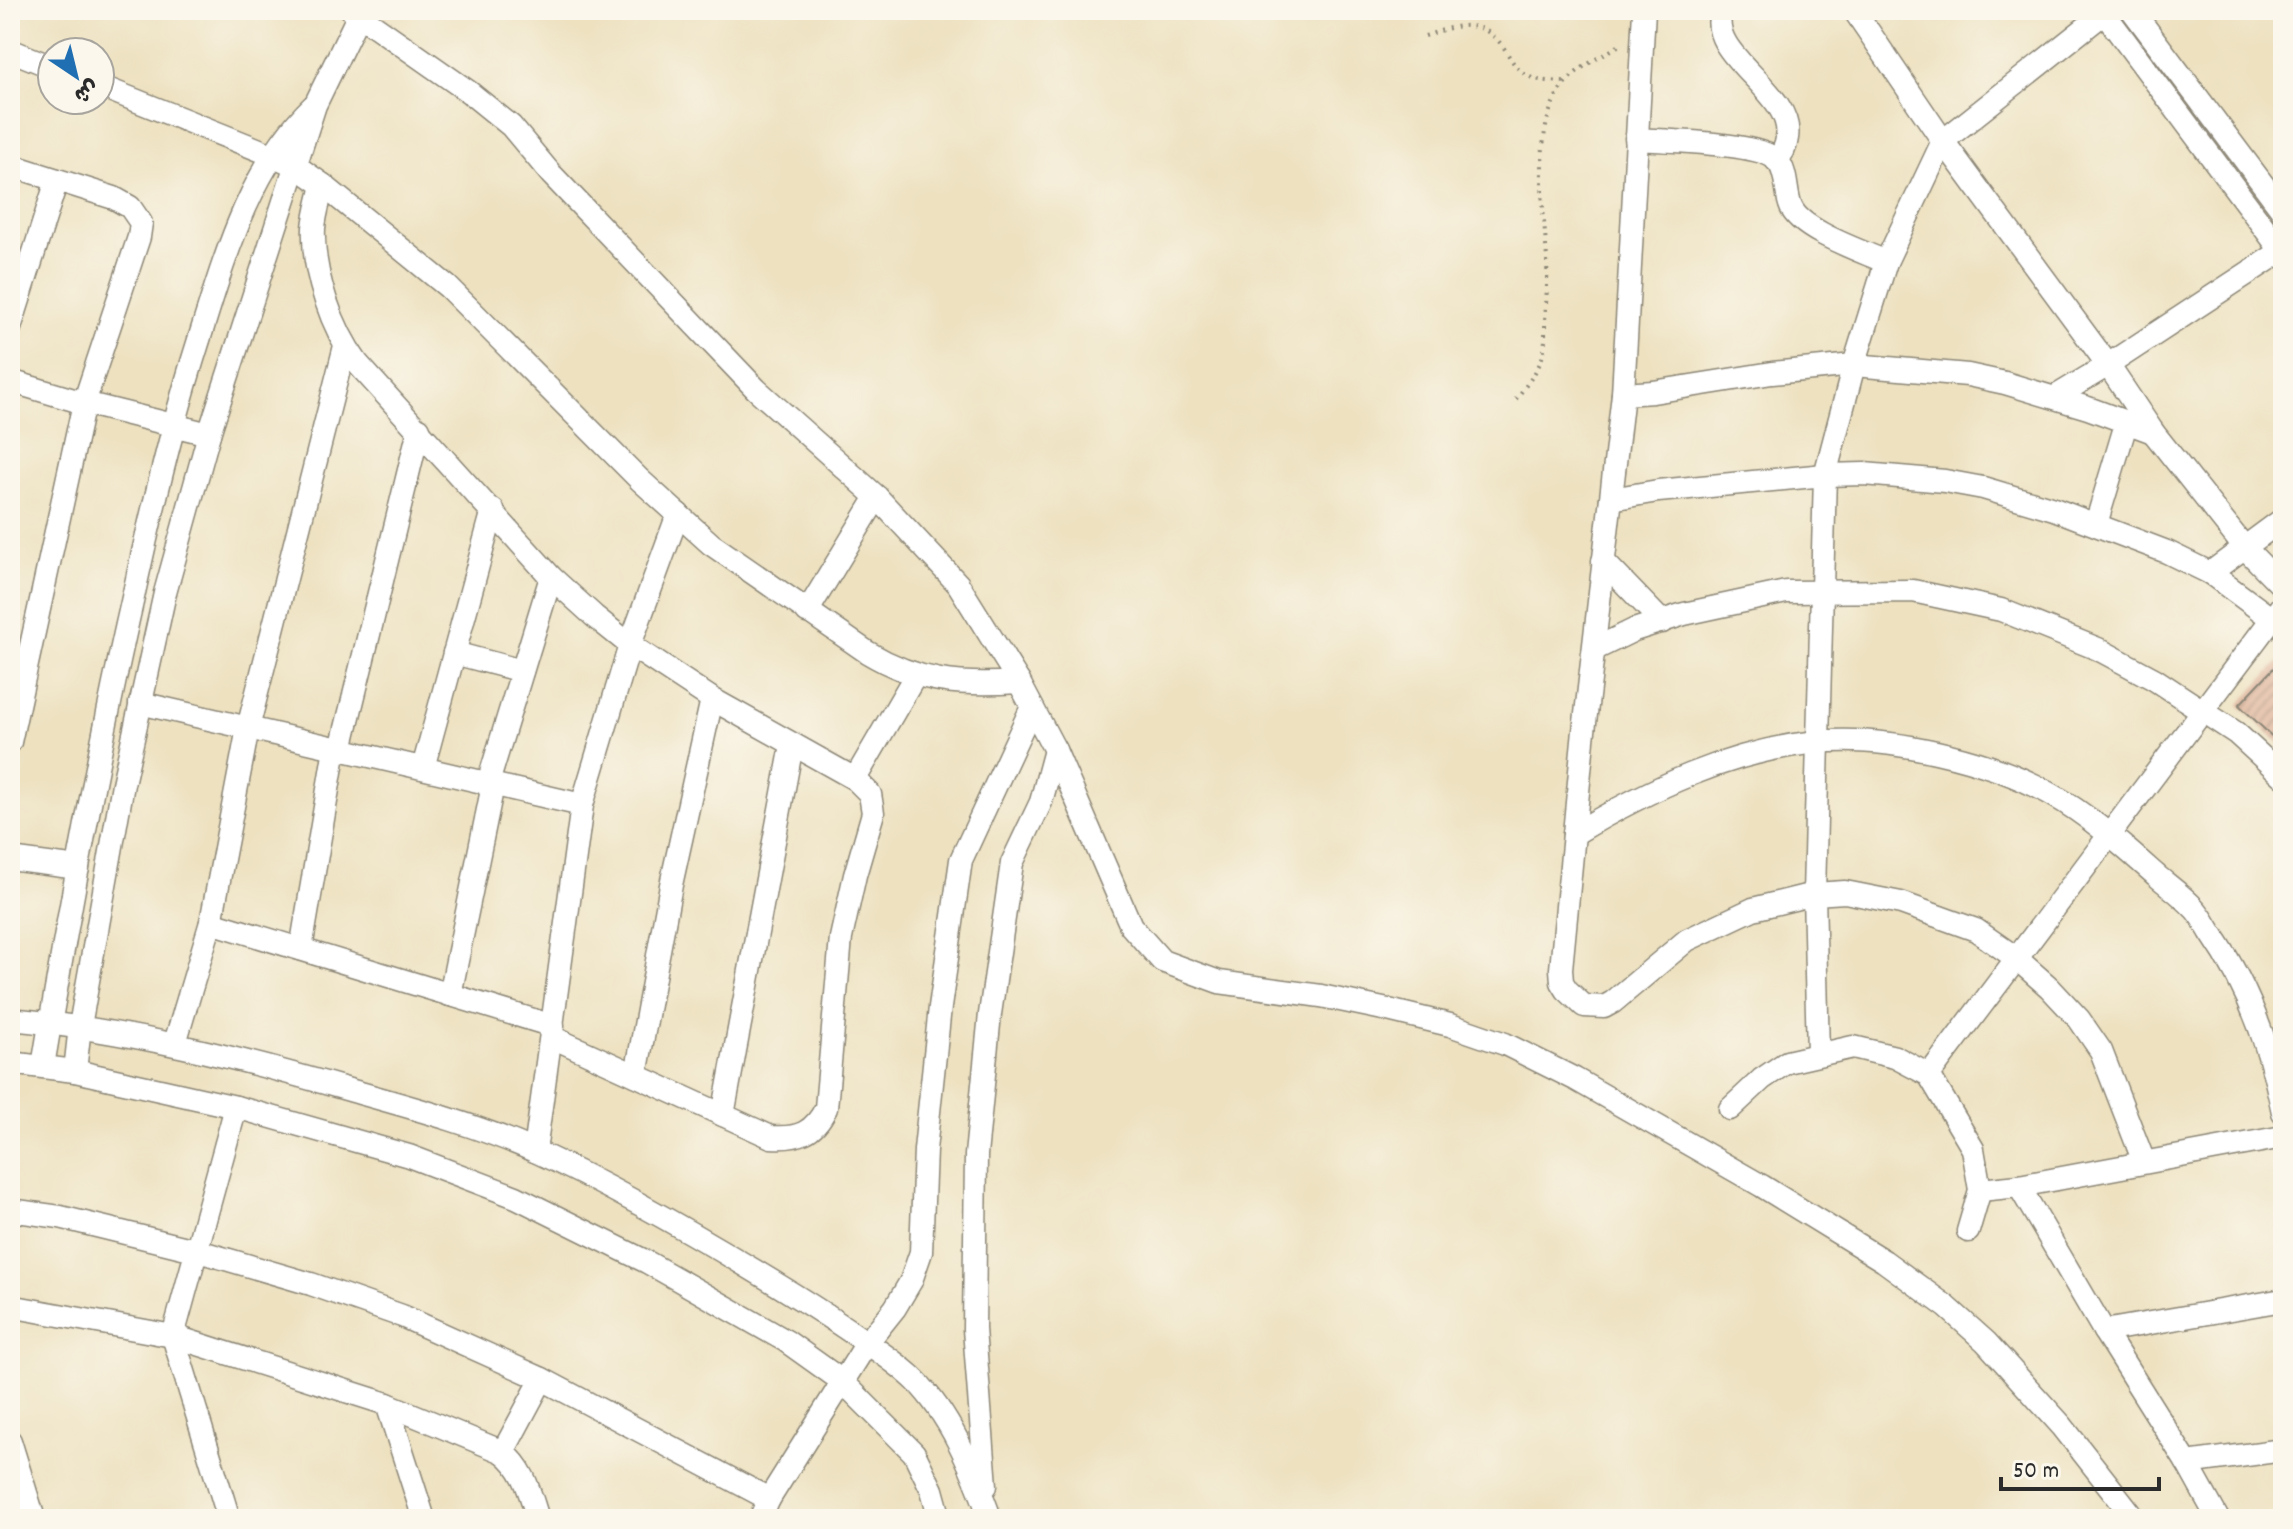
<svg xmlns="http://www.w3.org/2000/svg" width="2293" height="1529" viewBox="0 0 2293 1529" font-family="Dekko,'Playpen Sans Arabic',sans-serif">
<defs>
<pattern id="building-hatch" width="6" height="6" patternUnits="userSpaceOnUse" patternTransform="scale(2)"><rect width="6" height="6" fill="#dbac90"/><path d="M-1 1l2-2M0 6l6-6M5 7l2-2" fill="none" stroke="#b28c76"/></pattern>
</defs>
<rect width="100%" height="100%" fill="#fbf7ec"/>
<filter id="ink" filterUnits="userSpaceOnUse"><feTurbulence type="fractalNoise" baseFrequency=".0125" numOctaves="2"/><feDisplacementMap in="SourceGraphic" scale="16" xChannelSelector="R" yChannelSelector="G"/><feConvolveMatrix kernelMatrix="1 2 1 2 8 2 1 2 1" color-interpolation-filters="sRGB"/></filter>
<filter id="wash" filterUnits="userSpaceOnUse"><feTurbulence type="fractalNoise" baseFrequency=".006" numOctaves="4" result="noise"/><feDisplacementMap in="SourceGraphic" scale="32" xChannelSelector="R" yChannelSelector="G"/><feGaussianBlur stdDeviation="1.8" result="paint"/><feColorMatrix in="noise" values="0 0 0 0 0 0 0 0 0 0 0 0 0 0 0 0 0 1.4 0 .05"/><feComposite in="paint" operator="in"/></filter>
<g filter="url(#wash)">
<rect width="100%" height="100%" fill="#ede1c0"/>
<g id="blocks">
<path fill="url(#building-hatch)" d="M2283,658V747L2239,705Z"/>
</g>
</g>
<g filter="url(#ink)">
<use href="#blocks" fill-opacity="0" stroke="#8c8676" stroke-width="2"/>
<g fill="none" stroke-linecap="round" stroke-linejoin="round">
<defs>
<g id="minor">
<path d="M352,10L469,92L511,126L551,174L756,389L877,497L958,584L1019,682L1055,750L1131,926L1162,961L1219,982L1321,996L1388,1010L1450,1025L1505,1044L1575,1079L1762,1186L1884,1261L1947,1307L1986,1342L2062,1426L2135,1519"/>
<path d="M1644,10L1623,394L1583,740L1561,969L1562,982L1567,990L1584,1006L1604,1007L1613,1002L1687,940L1753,909L1814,894L1845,892L1901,903L1976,930L2016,958L2049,987L2079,1019L2101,1051L2144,1162"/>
<path d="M1722,10C1703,55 1795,91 1787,138C1786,147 1783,154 1776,160"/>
<path d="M1854,10L1943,141L2108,365L2153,432L2244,547L2283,587"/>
<path d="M2102,10L2283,253"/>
<path d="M2132,10L2283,211"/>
<path d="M10,50L52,67"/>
<path d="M100,86L272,155L296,166L323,185L448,287L640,480L711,544L867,652C919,683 960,686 1019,682"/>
<path d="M1636,139C1664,141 1759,142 1777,160C1788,172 1785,193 1791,207C1801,231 1862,251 1886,262"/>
<path d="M10,165L114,198L130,207L141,223L139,237L84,403L10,742"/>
<path d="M323,185C320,199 315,214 314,228C312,272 332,329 358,364L551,577L594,616L630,645L712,699L855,779L915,676"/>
<path d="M10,328L57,180"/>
<path d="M10,381L84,403L209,434"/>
<path d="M1623,394L1653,392L1772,373L1854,365L1968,375L2005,383L2088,408L2153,432"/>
<path d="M2055,397L2108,365L2283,250"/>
<path d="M1611,499L1658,491L1825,475L1864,474L1945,481L1983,488L2054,509L2167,552L2210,573L2272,619"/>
<path d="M2096,524L2126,424"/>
<path d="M1603,561L1662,622"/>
<path d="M2210,573L2283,519"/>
<path d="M807,612L877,497"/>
<path d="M1595,649L1634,630L1684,614L1786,592L1913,591L2001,610L2098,649L2154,679L2236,733L2283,776"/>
<path d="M454,653L522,671"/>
<path d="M140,703L582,805"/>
<path d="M341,749L419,429"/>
<path d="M423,768L493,510"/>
<path d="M488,783L551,577"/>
<path d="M1574,834C1649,789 1729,751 1817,742C1887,735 1990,759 2051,794C2090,816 2124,847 2157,876C2169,886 2183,896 2194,908C2201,915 2206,925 2211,933C2249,987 2270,1047 2283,1112"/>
<path d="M10,859L78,868"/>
<path d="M211,922L553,1026"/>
<path d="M301,949L335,748"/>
<path d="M450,995L493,785"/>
<path d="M10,1019C128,1030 240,1058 353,1091C414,1108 480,1126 537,1152C613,1187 684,1228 755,1271C790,1292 824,1313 857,1336C877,1350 898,1363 915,1380C950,1415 971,1466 988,1512"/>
<path d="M552,1037L771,1137C798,1139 814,1133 826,1108L841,938L855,875L873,813L870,794L855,779"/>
<path d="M175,1043L211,922L248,728L345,346"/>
<path d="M1818,1053L1814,894L1825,475L1854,365L1886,262L1943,141L2108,10"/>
<path d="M10,1063L75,1071L236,1107L409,1156L516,1197L647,1262L786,1341L842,1381L914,1453L932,1490L940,1519"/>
<path d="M43,1066C69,911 97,755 132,602C151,514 171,428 198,343C224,260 249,168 313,106"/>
<path d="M75,1071L80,1026L123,784L165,593L209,434L315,105L361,10"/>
<path d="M636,1075L671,885L712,699"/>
<path d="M1929,1075L2283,604"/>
<path d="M1730,1109L1762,1079L1787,1062L1853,1047L1895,1057L1929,1075L1973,1149L1980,1190L1968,1231"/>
<path d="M723,1115L792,745"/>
<path d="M535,1151L582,805L630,645L678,514"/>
<path d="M2019,1186L2104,1331L2187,1463L2218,1519"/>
<path d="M1980,1190L2019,1186L2283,1137"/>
<path d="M10,1210L60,1217L195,1250L311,1284L402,1316L542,1379"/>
<path d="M10,1306L173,1336L387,1404L503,1452C525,1469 530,1494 538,1519"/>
<path d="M2104,1331L2283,1300"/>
<path d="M387,1404L424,1519"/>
<path d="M10,1441L34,1519"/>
<path d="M503,1452L542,1379L769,1499L867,1343L895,1308L911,1281L921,1252L925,1150L940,1007L961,860L1032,707"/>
<path d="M2187,1463L2283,1450"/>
<path d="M986,1486L974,1329L976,1155L990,1014L1012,863L1041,802L1055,750"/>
<path d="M229,1519L173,1336L236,1107"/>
<path d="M760,1519L769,1499"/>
</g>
</defs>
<use href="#minor" stroke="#8c8676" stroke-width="25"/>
<g stroke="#8c8676" stroke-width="4" stroke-dasharray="2 6" stroke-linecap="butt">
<path d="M1425,36C1456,25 1481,16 1504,48C1511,59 1516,70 1528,76C1539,82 1554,81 1566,82"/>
<path d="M1516,399C1524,388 1534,376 1540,363C1546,350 1545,335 1545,321C1546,300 1548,280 1547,260C1544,210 1530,120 1567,81C1582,65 1604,55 1623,43"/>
</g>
<use href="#minor" stroke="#fff" stroke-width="22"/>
</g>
</g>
<rect width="2293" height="1529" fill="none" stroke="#fbf7ec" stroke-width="40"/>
<g transform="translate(76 76) rotate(145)"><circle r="38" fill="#fbf7ec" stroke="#a8a59f" stroke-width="2"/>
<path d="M0-6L14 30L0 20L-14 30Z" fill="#1f6fb2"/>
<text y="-12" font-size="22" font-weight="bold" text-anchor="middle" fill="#2b2b2b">ش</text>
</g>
<path d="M2001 1477v12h158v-12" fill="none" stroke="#2b2b2b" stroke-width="4"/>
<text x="2013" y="1477" font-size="24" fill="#2b2b2b" stroke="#fbf7ec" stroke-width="6" paint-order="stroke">50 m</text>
</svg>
